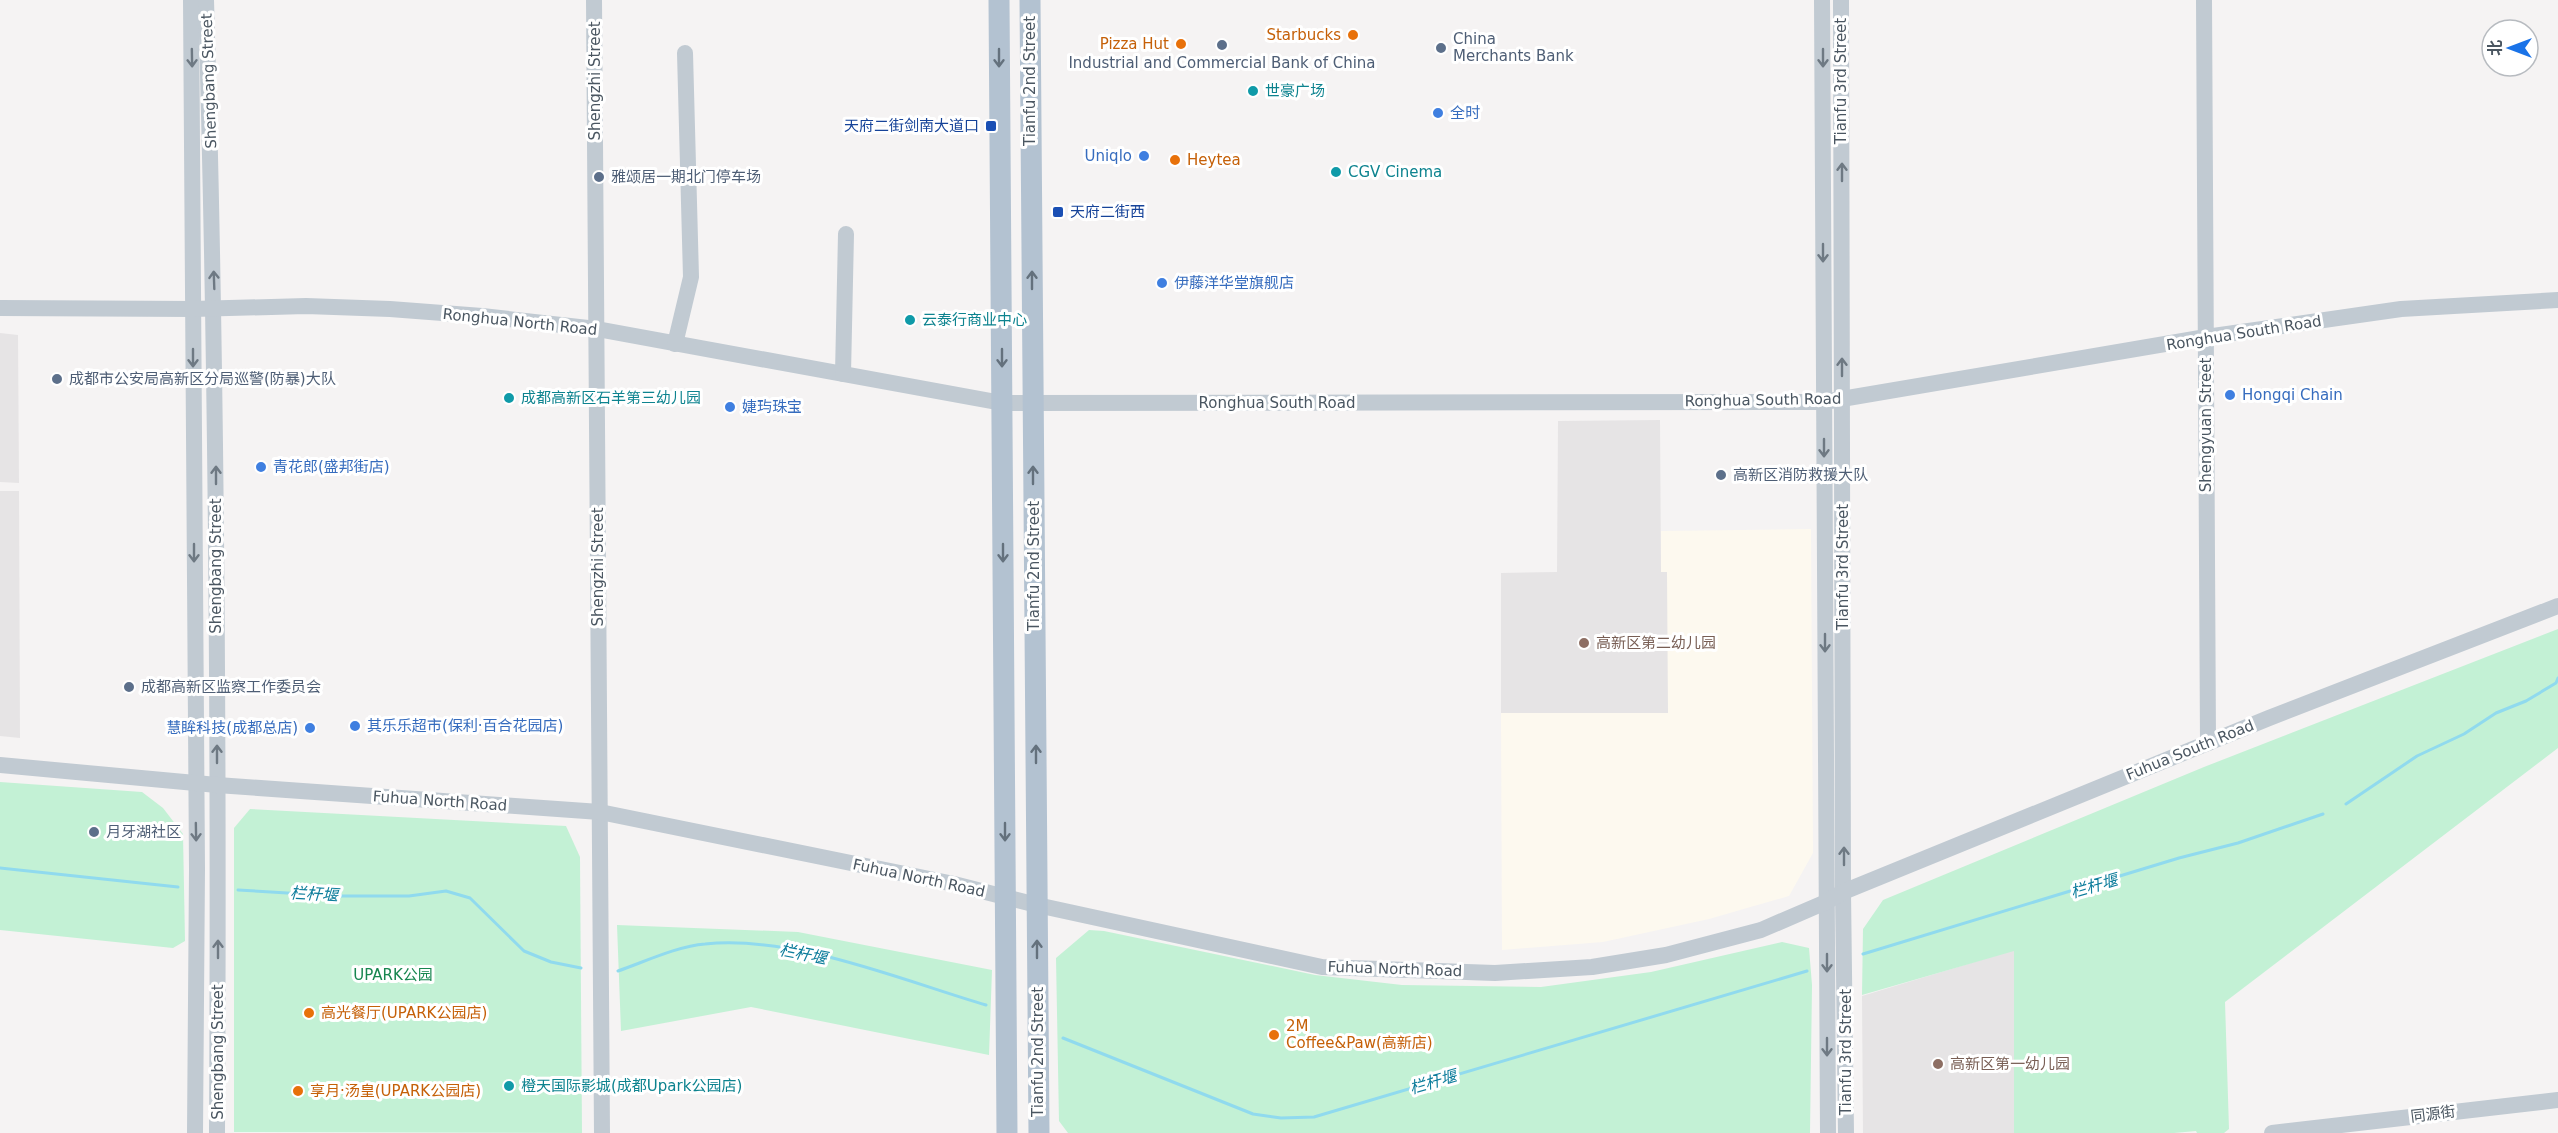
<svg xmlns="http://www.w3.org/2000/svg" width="2558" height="1133" viewBox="0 0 2558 1133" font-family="'DejaVu Sans','Noto Sans SC',sans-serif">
<rect width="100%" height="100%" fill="#f5f3f3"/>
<path fill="#fdf9ef" d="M1811,529L1813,853L1789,896L1709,919L1603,942L1502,950L1501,713L1667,712V573L1661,572V531Z"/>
<g fill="#e6e4e5">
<path d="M0,333L18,335L19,483L0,482Z"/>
<path d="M1660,420L1661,572H1667L1668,713H1501V573L1557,572L1558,421Z"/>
<path d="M0,491H19L20,738L0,736Z"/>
<path d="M2014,950V1133H1863L1862,996Z"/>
</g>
<g fill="#c3f1d5">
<path d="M2558,629V748L2225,1002L2229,1129L2224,1133H2197L2196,1131L2174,1133H2014V951L1862,995L1863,929L1883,900L2204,767Z"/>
<path d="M0,782L142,792L163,808L183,834L185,941L173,948L0,930Z"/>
<path d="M250,809L566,826L580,857L582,1133L234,1132V828Z"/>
<path d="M617,925L798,932L992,970L989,1055L751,1007L621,1031Z"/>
<path d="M1089,930L1104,931L1315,975L1402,985L1541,987L1651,972L1782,942L1809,948L1812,985L1810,1133H1068L1059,1121L1056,958Z"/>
</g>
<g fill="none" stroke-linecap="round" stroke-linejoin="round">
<g stroke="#90daee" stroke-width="3">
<path d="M2346,804L2417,756L2464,734L2496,713L2526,701L2556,683L2558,678"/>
<path d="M0,868L178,887"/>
<path d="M238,890L337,896H409L446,891L470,898L524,951L551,962L581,968"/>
<path d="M1863,954L2179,858L2238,843L2323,814"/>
<path d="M618,971C644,962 678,946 705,944C795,935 901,980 986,1005"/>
<path d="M1063,1038L1253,1114L1281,1118L1314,1117L1807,971"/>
</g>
<g stroke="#c1cad2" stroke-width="16">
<path d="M191,0L197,869L195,1133"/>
<path d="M206,0C217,378 219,755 217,1133"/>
<path d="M594,0L602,1133"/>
<path d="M1822,0L1828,1133"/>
<path d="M1841,0L1843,892L1846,1133"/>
<path d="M2204,0L2208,743"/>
<path d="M0,308L193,309L306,306L390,309L482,316L597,329L1002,403L1824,402L2206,337L2401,309L2558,300"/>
<path d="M675,344L691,277L685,53"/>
<path d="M843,374L846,234"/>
<path d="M0,765L217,785L600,812L954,884L1037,905L1322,967L1495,973L1592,967L1666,955L1761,930L1826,902L1843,892L2269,718L2558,606"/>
<path d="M2272,1133L2558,1100"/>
</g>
<g stroke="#b3c2d1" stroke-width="21">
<path d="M999,0L1007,1133"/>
<path d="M1030,0L1039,1133"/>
</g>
</g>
<defs><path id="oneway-shaft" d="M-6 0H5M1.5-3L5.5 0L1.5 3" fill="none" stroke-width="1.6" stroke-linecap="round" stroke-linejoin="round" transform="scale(1.5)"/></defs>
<g stroke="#6e7983">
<use href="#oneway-shaft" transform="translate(192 58) rotate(89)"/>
<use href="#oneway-shaft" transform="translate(1823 58) rotate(90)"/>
<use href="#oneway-shaft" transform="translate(1842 172) rotate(-90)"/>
<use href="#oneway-shaft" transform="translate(1823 253) rotate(90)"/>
<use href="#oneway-shaft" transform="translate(214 280) rotate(-92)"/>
<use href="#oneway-shaft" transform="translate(193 358) rotate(90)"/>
<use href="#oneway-shaft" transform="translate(1842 367) rotate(-90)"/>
<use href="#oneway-shaft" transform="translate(1824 448) rotate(90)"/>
<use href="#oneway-shaft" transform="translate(216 475) rotate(-90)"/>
<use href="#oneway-shaft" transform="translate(194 553) rotate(90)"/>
<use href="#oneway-shaft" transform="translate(1825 643) rotate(90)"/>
<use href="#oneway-shaft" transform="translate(217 754) rotate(-90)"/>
<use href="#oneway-shaft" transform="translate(196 832) rotate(89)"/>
<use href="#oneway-shaft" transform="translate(1844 856) rotate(-90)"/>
<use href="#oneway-shaft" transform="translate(218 949) rotate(-90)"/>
<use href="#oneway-shaft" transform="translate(1827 963) rotate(90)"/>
<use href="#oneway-shaft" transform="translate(1827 1047) rotate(90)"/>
</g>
<g stroke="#64717d">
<use href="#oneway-shaft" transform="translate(999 58) rotate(90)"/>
<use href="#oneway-shaft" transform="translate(1032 280) rotate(-90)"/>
<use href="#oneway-shaft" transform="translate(1002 358) rotate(90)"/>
<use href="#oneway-shaft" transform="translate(1033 475) rotate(-90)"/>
<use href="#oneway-shaft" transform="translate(1003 553) rotate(90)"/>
<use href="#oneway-shaft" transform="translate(1036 754) rotate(-90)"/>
<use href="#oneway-shaft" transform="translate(1005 832) rotate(90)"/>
<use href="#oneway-shaft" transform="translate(1037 949) rotate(-90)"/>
</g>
<g fill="#e8710a" stroke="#fff" stroke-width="2">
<circle cx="1353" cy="35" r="6"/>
<circle cx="1181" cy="44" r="6"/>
<circle cx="1175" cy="160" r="6"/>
<circle cx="309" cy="1013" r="6"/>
<circle cx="1274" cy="1035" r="6"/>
<circle cx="298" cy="1091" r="6"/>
</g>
<g fill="#5c6f8a" stroke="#fff" stroke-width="2">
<circle cx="1222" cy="45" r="6"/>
<circle cx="1441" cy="48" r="6"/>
<circle cx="599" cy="177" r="6"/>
<circle cx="57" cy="379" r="6"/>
<circle cx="1721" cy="475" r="6"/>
<circle cx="129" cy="687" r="6"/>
<circle cx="94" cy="832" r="6"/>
</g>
<g fill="#0f9aa8" stroke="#fff" stroke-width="2">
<circle cx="1253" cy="91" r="6"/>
<circle cx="1336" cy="172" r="6"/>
<circle cx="910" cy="320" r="6"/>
<circle cx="509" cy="398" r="6"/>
<circle cx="509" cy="1086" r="6"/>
</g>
<g fill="#3f7fe0" stroke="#fff" stroke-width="2">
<circle cx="1438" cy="113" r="6"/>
<circle cx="1144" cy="156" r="6"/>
<circle cx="1162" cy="283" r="6"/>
<circle cx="2230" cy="395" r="6"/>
<circle cx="730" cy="407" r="6"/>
<circle cx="261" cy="467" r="6"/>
<circle cx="355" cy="726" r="6"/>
<circle cx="310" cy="728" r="6"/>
</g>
<g fill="#1a4fb4" stroke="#fff" stroke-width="2">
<rect x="985" y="120" width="12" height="12" rx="3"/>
<rect x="1052" y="206" width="12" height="12" rx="3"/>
</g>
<g fill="#8d6e63" stroke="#fff" stroke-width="2">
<circle cx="1584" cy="643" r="6"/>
<circle cx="1938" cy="1064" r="6"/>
</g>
<g text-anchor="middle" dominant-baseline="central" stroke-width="6" stroke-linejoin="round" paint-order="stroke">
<g font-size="15" fill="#c56008" stroke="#fff" text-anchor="start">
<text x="1341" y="35" text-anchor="end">Starbucks</text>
<text x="1169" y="44" text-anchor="end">Pizza Hut</text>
<text x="1187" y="160">Heytea</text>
<text x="321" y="1013">高光餐厅(UPARK公园店)</text>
<text x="1286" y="1026">2M<tspan x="1286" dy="17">Coffee&amp;Paw(高新店)</tspan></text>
<text x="310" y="1091">享月·汤皇(UPARK公园店)</text>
</g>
<g font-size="15" fill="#4e5e75" stroke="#fff" text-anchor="start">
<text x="1453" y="39">China<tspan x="1453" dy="17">Merchants Bank</tspan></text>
<text x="1222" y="63" text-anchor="middle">Industrial and Commercial Bank of China</text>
<text x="611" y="177">雅颂居一期北门停车场</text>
<text x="69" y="379">成都市公安局高新区分局巡警(防暴)大队</text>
<text x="1733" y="475">高新区消防救援大队</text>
<text x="141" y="687">成都高新区监察工作委员会</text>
<text x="106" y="832">月牙湖社区</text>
</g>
<g font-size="15" fill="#4a5661" stroke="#fff">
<text transform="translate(209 81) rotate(-92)">Shengbang Street</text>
<text transform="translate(595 81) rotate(-90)">Shengzhi Street</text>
<text transform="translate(1030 81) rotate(-90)">Tianfu 2nd Street</text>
<text transform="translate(1841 81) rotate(-90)">Tianfu 3rd Street</text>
<text transform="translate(520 322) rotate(6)">Ronghua North Road</text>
<text transform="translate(2244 333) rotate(-9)">Ronghua South Road</text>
<text transform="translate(1763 400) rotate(-1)">Ronghua South Road</text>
<text x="1277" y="403">Ronghua South Road</text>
<text transform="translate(2206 425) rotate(-90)">Shengyuan Street</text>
<text transform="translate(216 566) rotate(-90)">Shengbang Street</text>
<text transform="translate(1034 566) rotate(-90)">Tianfu 2nd Street</text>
<text transform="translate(598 567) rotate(-90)">Shengzhi Street</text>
<text transform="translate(1843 567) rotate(-90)">Tianfu 3rd Street</text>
<text transform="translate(2190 750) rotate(-22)">Fuhua South Road</text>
<text transform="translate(440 801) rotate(4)">Fuhua North Road</text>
<text transform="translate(919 878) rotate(12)">Fuhua North Road</text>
<text transform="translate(1395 969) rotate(2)">Fuhua North Road</text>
<text transform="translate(218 1052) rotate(-90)">Shengbang Street</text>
<text transform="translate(1038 1052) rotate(-90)">Tianfu 2nd Street</text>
<text transform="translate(1846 1052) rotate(-90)">Tianfu 3rd Street</text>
<text transform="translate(2433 1114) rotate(-7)">同源街</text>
</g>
<g font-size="15" fill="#0d838f" stroke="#fff" text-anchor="start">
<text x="1265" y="91">世豪广场</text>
<text x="1348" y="172">CGV Cinema</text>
<text x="922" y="320">云泰行商业中心</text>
<text x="521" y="398">成都高新区石羊第三幼儿园</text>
<text x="521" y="1086">橙天国际影城(成都Upark公园店)</text>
</g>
<g font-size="15" fill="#366cbe" stroke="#fff" text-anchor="start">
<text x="1450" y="113">全时</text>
<text x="1132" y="156" text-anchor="end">Uniqlo</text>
<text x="1174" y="283">伊藤洋华堂旗舰店</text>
<text x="2242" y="395">Hongqi Chain</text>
<text x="742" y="407">婕玙珠宝</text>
<text x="273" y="467">青花郎(盛邦街店)</text>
<text x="367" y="726">其乐乐超市(保利·百合花园店)</text>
<text x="298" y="728" text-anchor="end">慧眸科技(成都总店)</text>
</g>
<g font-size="15" fill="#164399" stroke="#fff" text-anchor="end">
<text x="979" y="126">天府二街剑南大道口</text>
<text x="1070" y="212" text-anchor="start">天府二街西</text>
</g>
<g font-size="15" fill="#785e54" stroke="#fff" text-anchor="start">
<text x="1596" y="643">高新区第二幼儿园</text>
<text x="1950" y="1064">高新区第一幼儿园</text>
</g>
<g font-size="15" fill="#17864f" stroke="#fff">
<text x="393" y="975">UPARK公园</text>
</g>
<g font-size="16" font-style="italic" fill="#0c7c9b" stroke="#fff">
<text transform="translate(2094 886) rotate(-16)">栏杆堰</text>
<text transform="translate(314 894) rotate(3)">栏杆堰</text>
<text transform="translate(803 954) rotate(11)">栏杆堰</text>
<text transform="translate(1433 1082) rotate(-16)">栏杆堰</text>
</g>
</g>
<g transform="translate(2510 48) rotate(270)"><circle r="28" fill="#ffffff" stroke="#b7bbc0" stroke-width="1.5"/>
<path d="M0-4.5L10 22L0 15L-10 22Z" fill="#1a73e8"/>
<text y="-9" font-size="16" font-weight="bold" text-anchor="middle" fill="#4a5661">北</text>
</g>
</svg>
